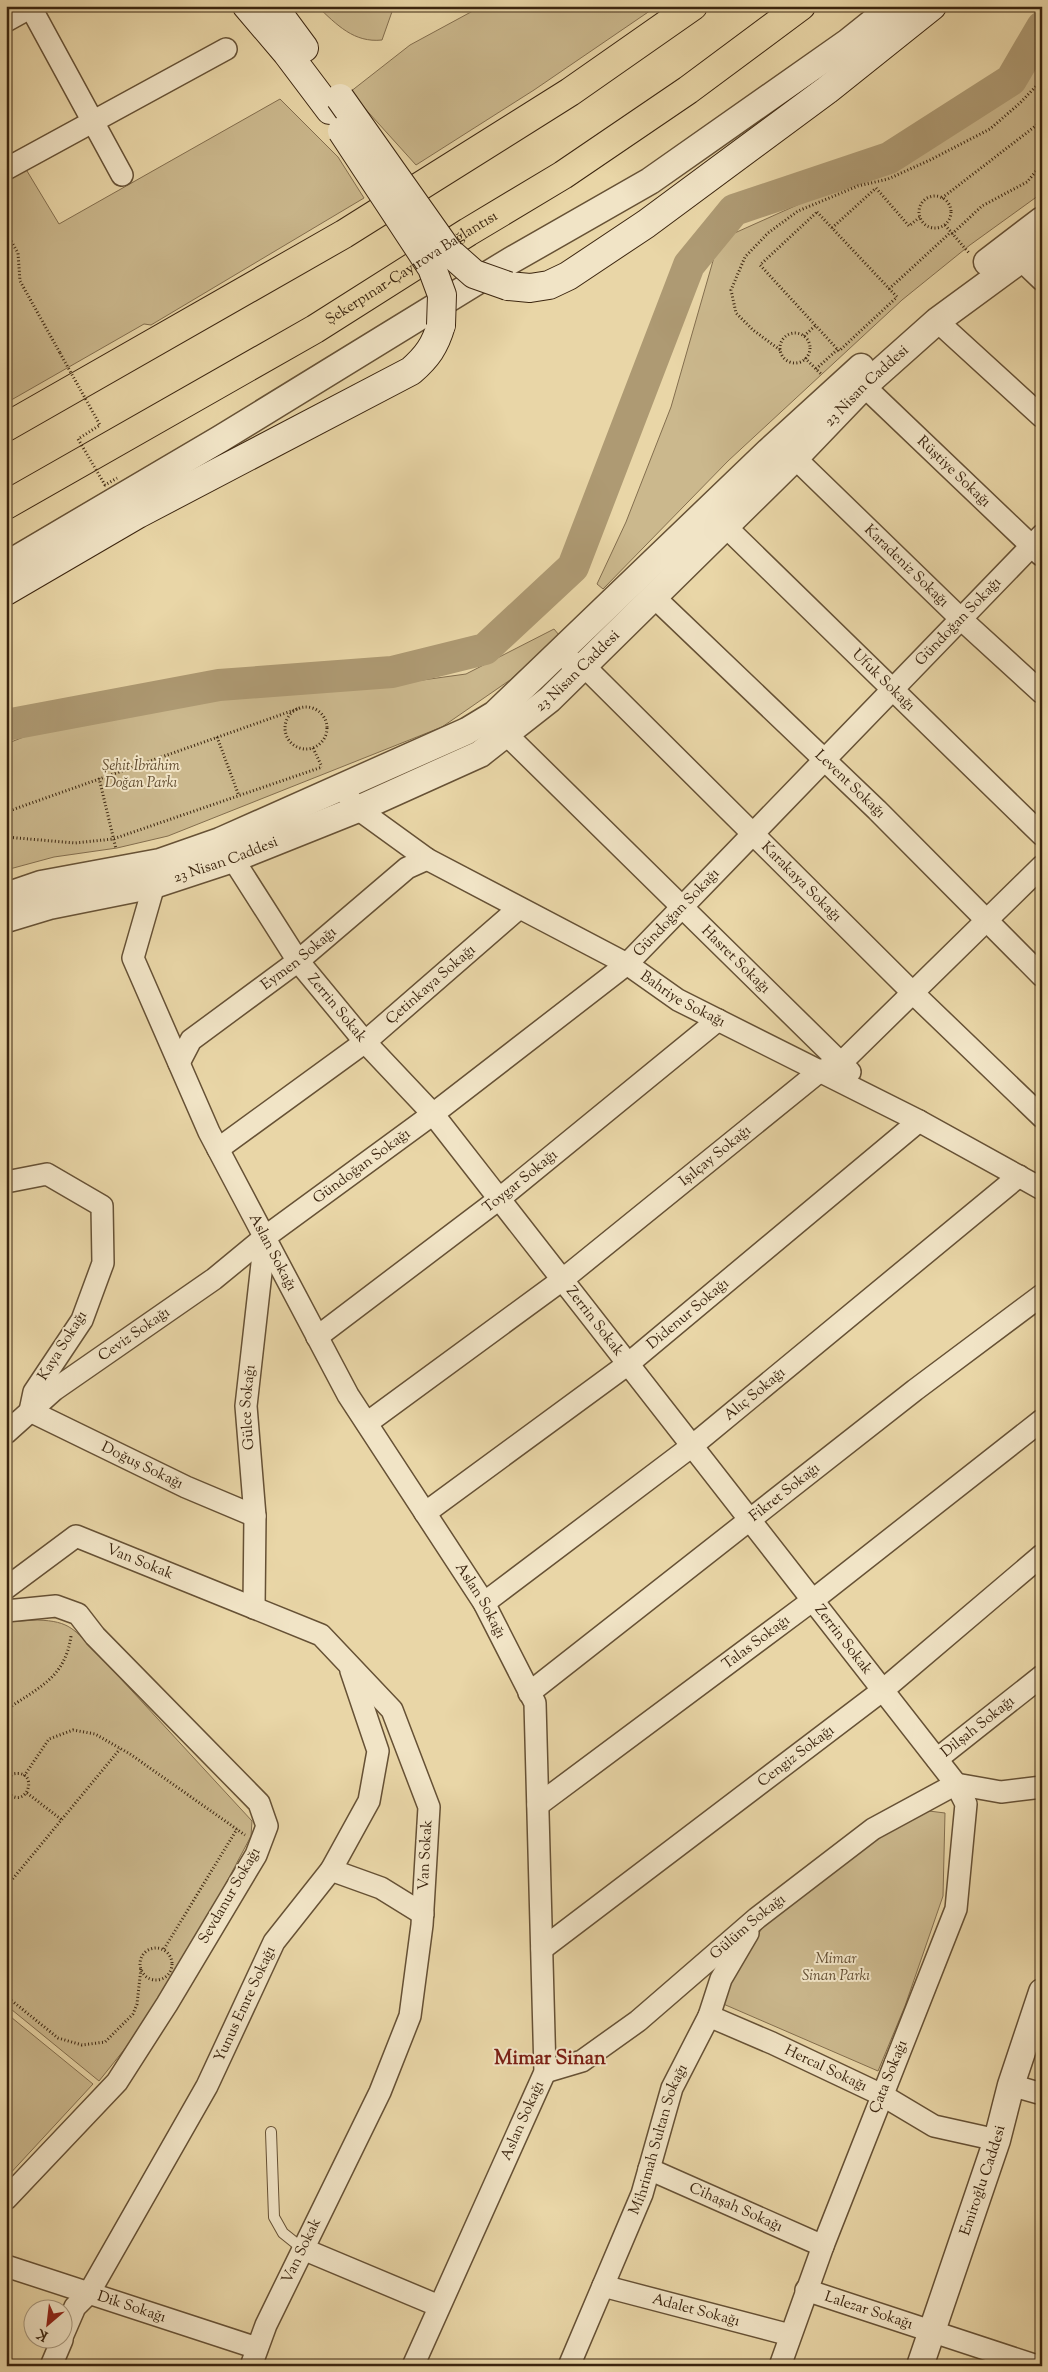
<svg xmlns="http://www.w3.org/2000/svg" width="1048" height="2372" viewBox="0 0 1048 2372" font-family="'Sorts Mill Goudy',serif">
<rect width="100%" height="100%" fill="#e9d6a7"/>
<filter id="stains"><feTurbulence type="fractalNoise" baseFrequency=".004" numOctaves="4"/><feColorMatrix values="0 0 0 0 .2 0 0 0 0 .09 0 0 0 0 .02 0 0 0 .5 -.17"/></filter>
<radialGradient id="worn" r=".72"><stop offset=".6" stop-color="#630" stop-opacity="0"/><stop offset="1" stop-color="#630" stop-opacity=".3"/></radialGradient>
<g fill="#cbb88d" stroke="#836e4e">
<path d="M317,6H394L382,40C354,43 337,25 317,6Z"/>
<path d="M482,6H657L534,90L416,165L350,92L410,45Z"/>
<path d="M1042,52V193L970,245L902,300L728,461L603,589L597,584L626,522L671,407L719,240L882,167L985,105Z"/>
<path d="M280,99L338,157L364,198L151,325L144,324L6,403V179L24,166L59,224Z"/>
<path d="M554,629L559,635L510,680L442,727L168,836L117,848L54,857L6,870V744L31,734L164,700L304,684L401,683L466,674Z"/>
<path d="M37,1620C71,1621 74,1630 97,1653L252,1821L251,1836L178,1974L152,2015L99,2081L6,2005V1622Z"/>
<path d="M929,1811L945,1813L943,1896L905,2006L878,2071L721,2003L731,1979L764,1925L885,1831Z"/>
<path d="M6,2013L93,2084L6,2178Z"/>
</g>
<g fill="none" stroke-linecap="round" stroke-linejoin="round">
<path stroke="#ae9a73" stroke-width="32" d="M6,725L219,685L392,672L485,649L573,567L689,265L734,210L889,158L1011,80L1042,27"/>
<defs>
<path id="service" d="M271,2132L274,2217L283,2233L303,2249"/>
<g id="minor">
<path d="M30,6L122,175"/>
<path d="M6,21L33,6"/>
<path d="M6,169L226,49"/>
<path d="M1020,259L1042,280"/>
<path d="M937,321L1042,417"/>
<path id="s1" d="M864,386L1041,555"/>
<path id="s2" d="M795,458L961,619L1042,693"/>
<path id="s3" d="M725,526L1042,835"/>
<path id="s4" d="M654,597L877,810L1042,976"/>
<path id="s5" d="M569,661L584,666L913,993L1042,1117"/>
<path id="s6" d="M506,734L850,1072"/>
<path id="s7" d="M350,799L358,809L427,859L627,964L678,1000L919,1121L1042,1189"/>
<path id="s8" d="M233,859L298,961L365,1042L433,1114L956,1784L966,1804L956,1909L823,2246L780,2366"/>
<path id="s9" d="M154,885L133,958L209,1132L348,1395L484,1603L535,1703L545,2072L413,2366"/>
<path id="s10" d="M179,1063L191,1040L298,961L407,868L427,859"/>
<path id="s11" d="M218,1149L365,1042L519,908"/>
<path id="s12" d="M6,1182L47,1174L102,1206L103,1263L82,1320L34,1392L30,1411L186,1487L255,1516"/>
<path id="s13" d="M317,1337L499,1199L718,1020"/>
<path id="s14" d="M367,1423L562,1280L820,1071L841,1063L1042,866"/>
<path id="s15" d="M6,1433L54,1390L214,1279L265,1237L433,1114L627,964L1042,535"/>
<path id="s16" d="M425,1513L628,1364L919,1121"/>
<path id="s17" d="M6,1588L76,1536L321,1635L392,1710L429,1807L422,1925L410,2016L380,2092L266,2325L251,2366"/>
<path id="s18" d="M484,1603L692,1446L1019,1176"/>
<path id="s19" d="M254,1608L255,1516L246,1406L265,1237"/>
<path d="M6,1611L56,1606L78,1614L95,1636L259,1803L267,1826L256,1855L167,2004L117,2082L6,2199"/>
<path id="s20" d="M529,1693L915,1390L1042,1295"/>
<path id="s21" d="M937,1759L1042,1676"/>
<path d="M956,1784L1001,1792L1042,1787"/>
<path id="s22" d="M538,1805L813,1600L1042,1420"/>
<path d="M331,1870L381,1888L423,1914"/>
<path id="s23" d="M542,1949L883,1690L1042,1555"/>
<path id="s24" d="M709,2016L772,2043L882,2095L934,2126L997,2140"/>
<path id="s25" d="M545,2072L582,2061L638,2021L757,1918L873,1829L956,1784"/>
<path d="M1011,2085L1042,2094"/>
<path id="s26" d="M649,2169L823,2246"/>
<path d="M303,2249L439,2306"/>
<path id="s27" d="M6,2266L257,2348"/>
<path id="s28" d="M603,2286L790,2335"/>
<path id="s29" d="M806,2290L1037,2366"/>
<path id="s30" d="M62,2337L75,2307L89,2293L207,2086L274,1942L331,1870L369,1801L378,1751L351,1671"/>
<path d="M51,2366L62,2340"/>
<path id="s31" d="M569,2366L642,2194L672,2088L709,2016L721,1979L748,1933"/>
</g>
<g id="tertiary">
<path d="M987,262L1042,220"/>
<path d="M6,565L220,439L510,261L650,181L848,42L893,6"/>
<path d="M6,896L41,884L160,862L220,841L467,731L495,714L769,451L861,367"/>
<path id="s32" d="M6,919L49,906L154,885L233,859L358,809L480,754L550,699L795,458L864,386L937,321L1042,244"/>
<path id="s33" d="M920,2366L997,2140L1011,2085L1042,1992"/>
</g>
<g id="secondary">
<path d="M247,6L287,53L330,110"/>
<path d="M273,6L304,48"/>
<path d="M508,286L530,288L549,285L568,276L646,224L827,90L932,6"/>
<path d="M6,591L138,514L411,371C427,357 435,346 441,325"/>
</g>
<g id="motorway">
<path d="M6,427L344,234L570,92L693,6"/>
<path id="s34" d="M6,505L315,329L468,232L563,175L688,90L801,6"/>
</g>
</defs>
<use href="#service" stroke="#665135" stroke-width="12"/>
<use href="#minor" stroke="#665135" stroke-width="24"/>
<use href="#tertiary" stroke="#665135" stroke-width="29"/>
<use href="#secondary" stroke="#3b250f" stroke-width="30"/>
<use href="#motorway" stroke="#3b250f" stroke-width="30"/>
<g stroke="#3b250f" stroke-width="3" stroke-dasharray="1 2.5" stroke-linecap="butt">
<circle cx="935" cy="212" r="16"/>
<path d="M942,198L1042,121"/>
<path d="M817,212L897,297L839,351L760,265Z"/>
<path d="M945,225L969,253"/>
<path d="M832,228L876,188L909,226L920,217"/>
<path d="M6,232L18,253L20,281L60,353"/>
<path d="M952,234L982,206L1027,182L1042,164"/>
<path d="M889,289L951,232"/>
<circle cx="795" cy="348" r="15"/>
<path d="M804,336L816,325"/>
<path d="M780,350L753,330L736,313L731,290L745,257L768,233L798,211L858,186L888,179L930,160L990,129L1020,103L1042,80"/>
<path d="M805,358L821,374"/>
<path d="M816,369L838,349"/>
<circle cx="306" cy="728" r="21"/>
<path d="M217,737L239,796"/>
<path d="M313,748L322,767"/>
<path d="M99,778L116,849"/>
<path d="M6,812L300,708"/>
<path d="M6,837L75,843L113,839L322,767"/>
<path d="M6,1710C37,1688 65,1679 71,1636"/>
<path d="M24,1776L49,1739L73,1730L95,1734L130,1754L245,1835"/>
<path d="M6,1780L13,1774C41,1768 27,1814 6,1791"/>
<path d="M27,1793L62,1820"/>
<path d="M6,1887L120,1749"/>
<circle cx="156" cy="1964" r="16"/>
<path d="M164,1949L237,1829"/>
<path d="M6,1996L58,2038L82,2045L105,2042L133,2014L137,2004L141,1968"/>
</g>
<use href="#service" stroke="#f1e4c6" stroke-width="10"/>
<use href="#minor" stroke="#f1e4c6" stroke-width="21"/>
<use href="#tertiary" stroke="#f1e4c6" stroke-width="26"/>
<use href="#secondary" stroke="#f1e4c6" stroke-width="28"/>
<use href="#motorway" stroke="#e9d6a7" stroke-width="28"/>
<defs>
<g id="secondary-bridge">
<path d="M340,98L448,251L474,274L508,286"/>
<path d="M342,131L432,268L442,295L441,325"/>
</g>
</defs>
<use href="#secondary-bridge" stroke="#3b250f" stroke-width="30" stroke-linecap="butt"/>
<path stroke="#3b250f" stroke-width="3" stroke-dasharray="1 2.5" stroke-linecap="butt" d="M60,353L100,425L78,439L105,485L117,478"/>
<use href="#secondary-bridge" stroke="#f1e4c6" stroke-width="28"/>
</g>
<g text-anchor="middle" dominant-baseline="central" stroke-width="4" stroke-linejoin="round" paint-order="stroke">
<g font-size="15" fill="#3b250f" stroke="#f1e4c6">
<text stroke="none"><textPath href="#s34" startOffset="470">Şekerpınar-Çayırova Bağlantısı</textPath></text>
<text stroke="none"><textPath href="#s32" startOffset="1038">23 Nisan Caddesi</textPath></text>
<text stroke="none"><textPath href="#s1" startOffset="124">Rüştiye Sokağı</textPath></text>
<text stroke="none"><textPath href="#s2" startOffset="155">Karadeniz Sokağı</textPath></text>
<text stroke="none"><textPath href="#s15" startOffset="1255">Gündoğan Sokağı</textPath></text>
<text stroke="none"><textPath href="#s32" startOffset="632">23 Nisan Caddesi</textPath></text>
<text stroke="none"><textPath href="#s3" startOffset="221">Ufuk Sokağı</textPath></text>
<text stroke="none"><textPath href="#s4" startOffset="271">Levent Sokağı</textPath></text>
<text stroke="none"><textPath href="#s32" startOffset="228">23 Nisan Caddesi</textPath></text>
<text stroke="none"><textPath href="#s5" startOffset="322">Karakaya Sokağı</textPath></text>
<text stroke="none"><textPath href="#s15" startOffset="850">Gündoğan Sokağı</textPath></text>
<text stroke="none"><textPath href="#s10" startOffset="161">Eymen Sokağı</textPath></text>
<text stroke="none"><textPath href="#s6" startOffset="322">Hasret Sokağı</textPath></text>
<text stroke="none"><textPath href="#s11" startOffset="269">Çetinkaya Sokağı</textPath></text>
<text stroke="none"><textPath href="#s7" startOffset="390">Bahriye Sokağı</textPath></text>
<text stroke="none"><textPath href="#s8" startOffset="182">Zerrin Sokak</textPath></text>
<text stroke="none"><textPath href="#s14" startOffset="439">Işılçay Sokağı</textPath></text>
<text stroke="none"><textPath href="#s15" startOffset="445">Gündoğan Sokağı</textPath></text>
<text stroke="none"><textPath href="#s13" startOffset="256">Toygar Sokağı</textPath></text>
<text stroke="none"><textPath href="#s9" startOffset="402">Aslan Sokağı</textPath></text>
<text stroke="none"><textPath href="#s16" startOffset="330">Didenur Sokağı</textPath></text>
<text stroke="none"><textPath href="#s8" startOffset="588">Zerrin Sokak</textPath></text>
<text stroke="none"><textPath href="#s15" startOffset="162">Ceviz Sokağı</textPath></text>
<text transform="translate(63 1346) rotate(-58)">Kaya Sokağı</text>
<text stroke="none"><textPath href="#s18" startOffset="342">Alıç Sokağı</textPath></text>
<text stroke="none"><textPath href="#s19" startOffset="201">Gülce Sokağı</textPath></text>
<text stroke="none"><textPath href="#s12" startOffset="454">Doğuş Sokağı</textPath></text>
<text stroke="none"><textPath href="#s20" startOffset="325">Fikret Sokağı</textPath></text>
<text stroke="none"><textPath href="#s17" startOffset="156">Van Sokak</textPath></text>
<text stroke="none"><textPath href="#s9" startOffset="808">Aslan Sokağı</textPath></text>
<text stroke="none"><textPath href="#s8" startOffset="992">Zerrin Sokak</textPath></text>
<text stroke="none"><textPath href="#s22" startOffset="272">Talas Sokağı</textPath></text>
<text stroke="none"><textPath href="#s21" startOffset="52">Dilşah Sokağı</textPath></text>
<text stroke="none"><textPath href="#s23" startOffset="319">Cengiz Sokağı</textPath></text>
<text transform="translate(426 1855) rotate(-87)">Van Sokak</text>
<text transform="translate(230 1896) rotate(-60)">Sevdanur Sokağı</text>
<text stroke="none"><textPath href="#s25" startOffset="252">Gülüm Sokağı</textPath></text>
<text stroke="none"><textPath href="#s30" startOffset="381">Yunus Emre Sokağı</textPath></text>
<text stroke="none"><textPath href="#s24" startOffset="128">Hercal Sokağı</textPath></text>
<text transform="translate(889 2077) rotate(-68)">Çata Sokağı</text>
<text transform="translate(523 2121) rotate(-66)">Aslan Sokağı</text>
<text stroke="none"><textPath href="#s31" startOffset="244">Mihrimah Sultan Sokağı</textPath></text>
<text stroke="none"><textPath href="#s33" startOffset="196">Emiroğlu Caddesi</textPath></text>
<text stroke="none"><textPath href="#s26" startOffset="95">Cihaşah Sokağı</textPath></text>
<text transform="translate(302 2251) rotate(-64)">Van Sokak</text>
<text stroke="none"><textPath href="#s27" startOffset="132">Dik Sokağı</textPath></text>
<text stroke="none"><textPath href="#s28" startOffset="96">Adalet Sokağı</textPath></text>
<text stroke="none"><textPath href="#s29" startOffset="66">Lalezar Sokağı</textPath></text>
</g>
<g font-size="15" font-style="italic" fill="#5f4a2e" stroke="#f1e4c6">
<text x="141" y="766">Şehit İbrahim<tspan x="141" dy="17">Doğan Parkı</tspan></text>
<text x="836" y="1959">Mimar<tspan x="836" dy="17">Sinan Parkı</tspan></text>
</g>
<g font-size="20" font-weight="bold" fill="#7a1f14" stroke="#f1e4c6">
<text x="550" y="2059">Mimar Sinan</text>
</g>
</g>
<rect width="1048" height="2372" fill="none" stroke="#e9d6a7" stroke-width="25"/>
<rect x="8" y="8" width="1033" height="2357" fill="none" stroke="#3b250f" stroke-width="2.5"/>
<rect x="12" y="12" width="1023" height="2347" fill="none" stroke="#3b250f"/>
<g transform="translate(48 2324) rotate(208)"><circle r="24" fill="#f1e4c6" stroke="#a8987d"/>
<path d="M0-4L9 19L0 12L-9 19Z" fill="#8f2418"/>
<text y="-8" font-size="14" font-weight="bold" text-anchor="middle" fill="#3b250f">K</text>
</g>
<rect width="100%" height="100%" filter="url(#stains)"/>
<rect width="100%" height="100%" fill="url(#worn)"/>
</svg>
